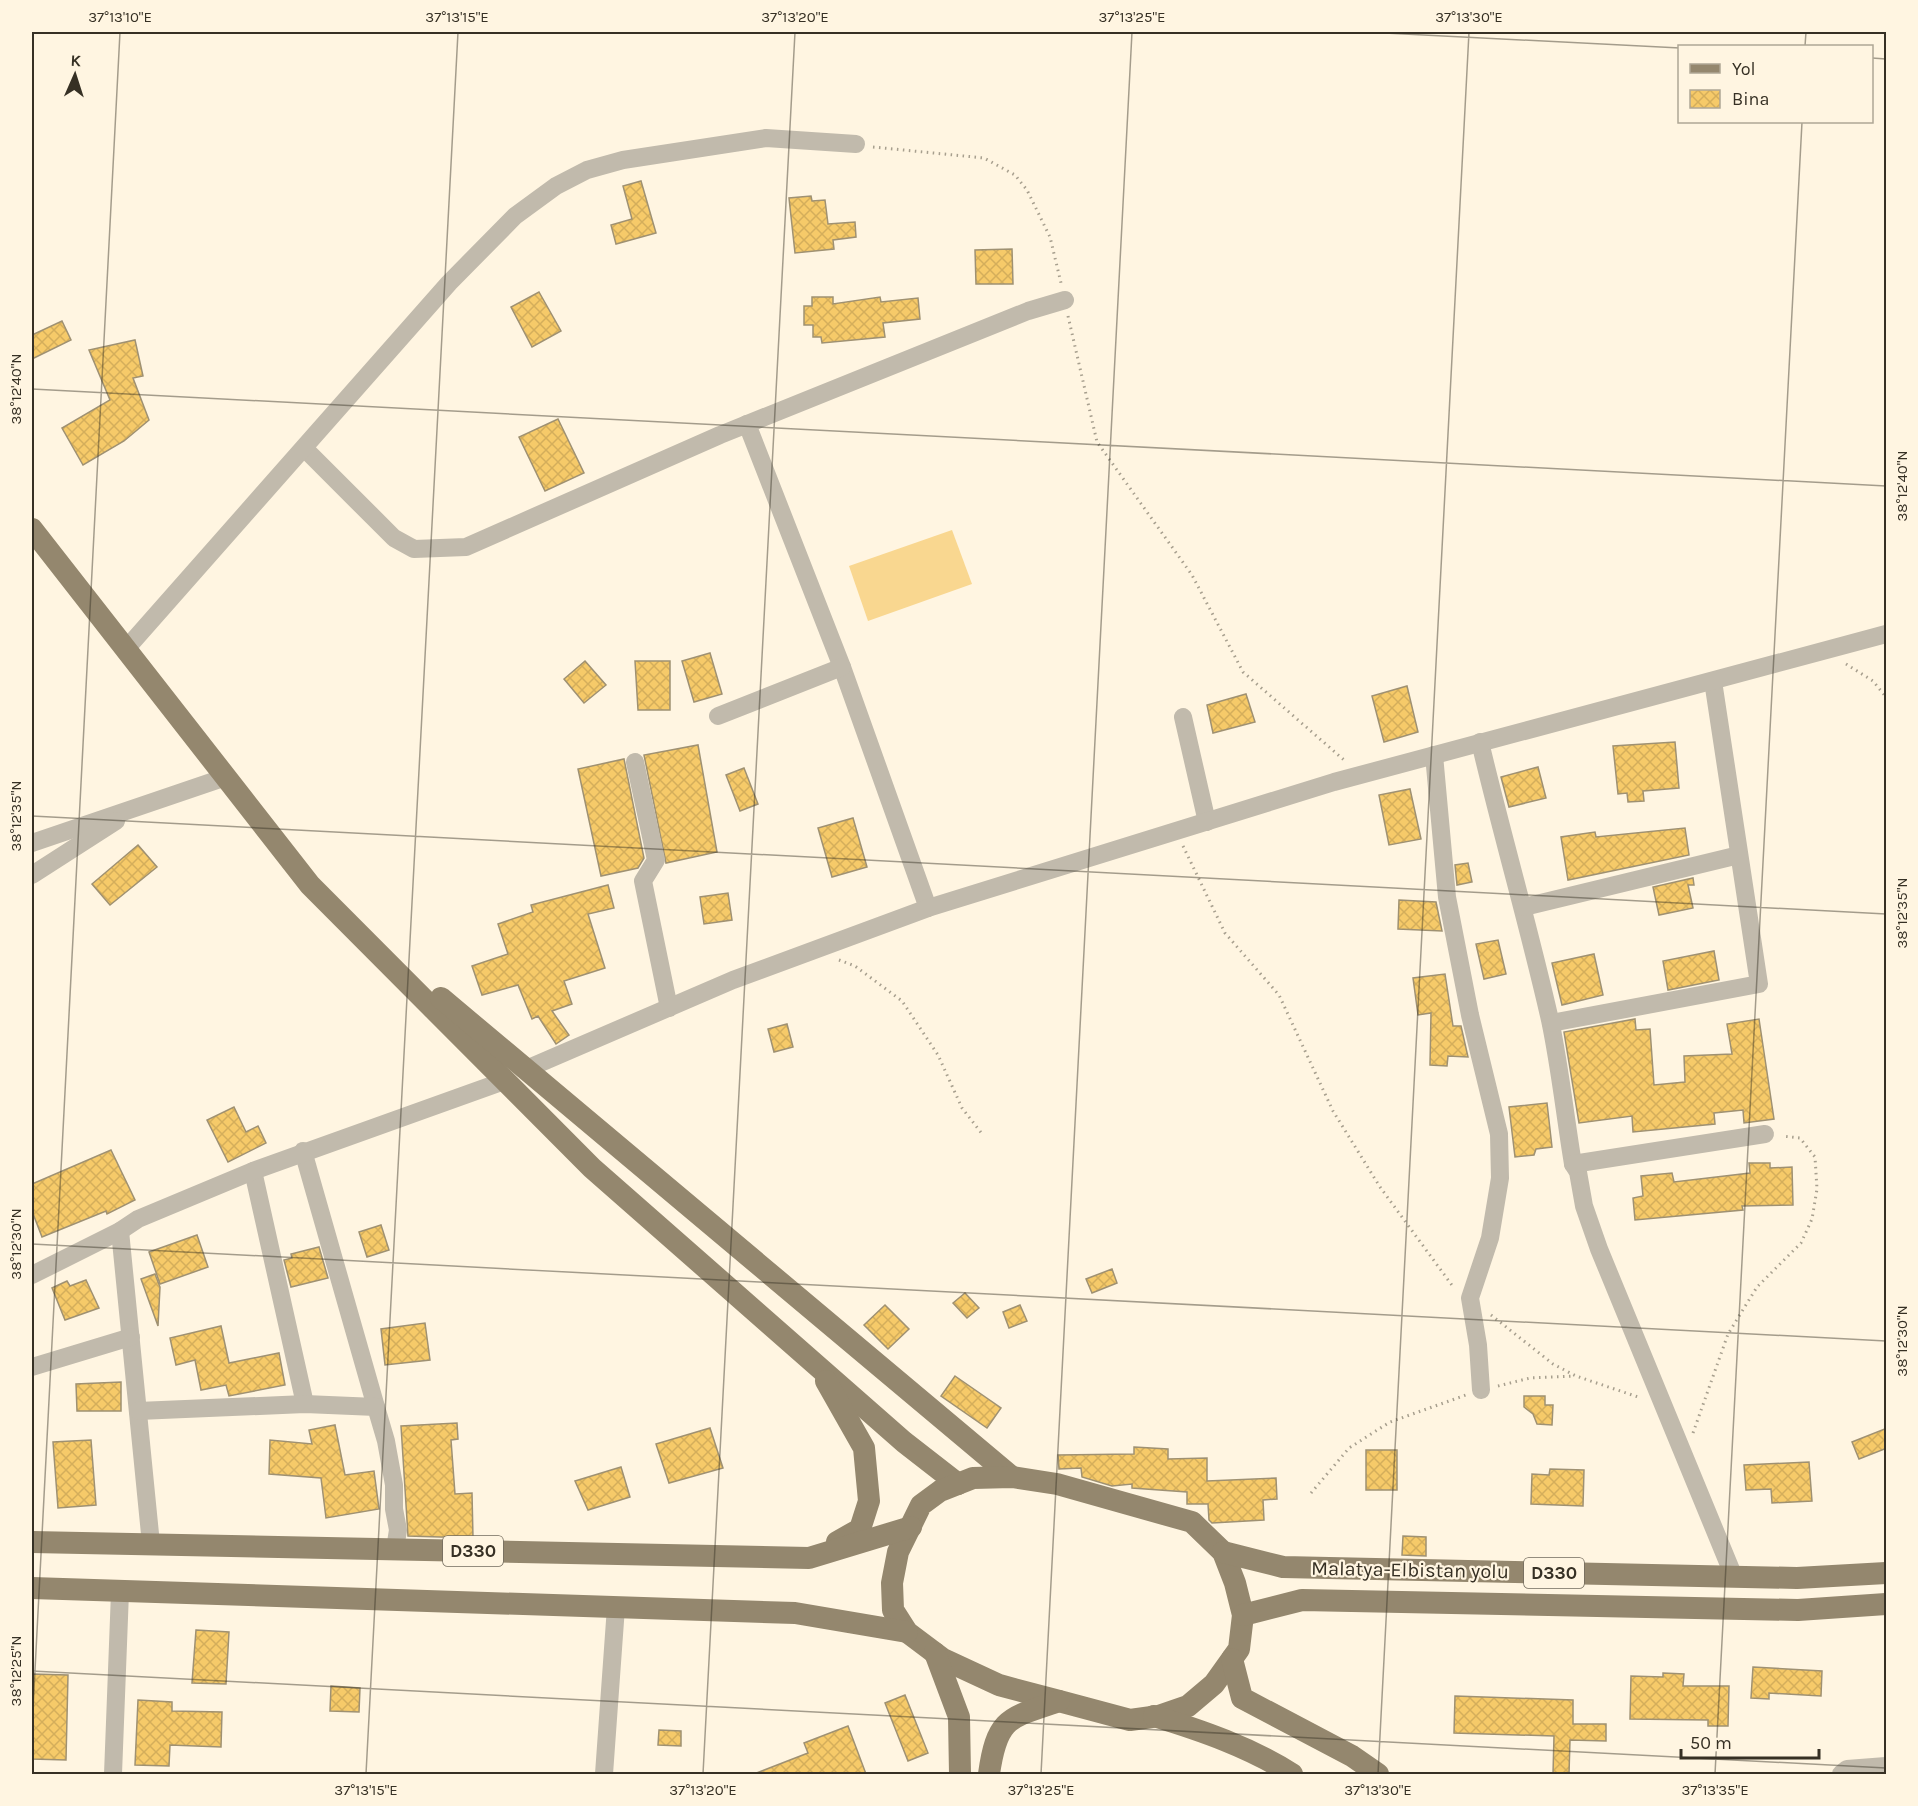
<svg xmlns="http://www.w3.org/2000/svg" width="1918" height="1806" viewBox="0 0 1918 1806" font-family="Karla,sans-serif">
<defs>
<pattern id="building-cross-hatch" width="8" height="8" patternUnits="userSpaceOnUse" patternTransform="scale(1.5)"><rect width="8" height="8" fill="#f6ca69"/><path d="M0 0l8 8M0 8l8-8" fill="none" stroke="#d4ae5b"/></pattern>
</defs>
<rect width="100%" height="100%" fill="#fff5e1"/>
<path fill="#f9d790" d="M952,530L972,584L868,621L849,566Z"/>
<g fill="url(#building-cross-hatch)" stroke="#9f9172" stroke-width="1.5">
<path d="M641,181L656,233L616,244L611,225L632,219L623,186Z"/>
<path d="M811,196L812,201L825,200L828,224L855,222L856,237L833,240L834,249L795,253L789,198Z"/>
<path d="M1012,249L1013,284H976L975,250Z"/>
<path d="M539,292L561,331L532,347L511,307Z"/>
<path d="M812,297H833V304L880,297L881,302L918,298L920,319L883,323L885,337L822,343L821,337H813V325H804V306H812Z"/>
<path d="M62,321L71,340L32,359V335Z"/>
<path d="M135,340L143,376L133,378L149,420L124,441L83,465L62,428L110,400L89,350Z"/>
<path d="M558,419L584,473L545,491L519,437Z"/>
<path d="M710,653L722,694L694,702L682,661Z"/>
<path d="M585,661L606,685L584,703L564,679Z"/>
<path d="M635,661H670V710H638Z"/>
<path d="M1407,686L1418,732L1384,742L1372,696Z"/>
<path d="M1246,694L1255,722L1213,733L1207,705Z"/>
<path d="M1675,742L1679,788L1643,791L1644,801L1628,802L1627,793L1618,794L1613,746Z"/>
<path d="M698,745L717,852L666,863L644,755Z"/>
<path d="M624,759L644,858L638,868L601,876L578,769Z"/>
<path d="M1538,767L1546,798L1509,807L1501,777Z"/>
<path d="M744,768L758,804L740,811L726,775Z"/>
<path d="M1410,789L1421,839L1389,845L1379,795Z"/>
<path d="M853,818L867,867L832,877L818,828Z"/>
<path d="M1685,828L1689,855L1568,880L1561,837L1595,832L1596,837Z"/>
<path d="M138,845L157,867L110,905L92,884Z"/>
<path d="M1468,863L1472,882L1457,885L1455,865Z"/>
<path d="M1693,878L1694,885H1688L1693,908L1659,915L1653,887Z"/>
<path d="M608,885L614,908L588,914L605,968L564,981L572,1004L552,1011L569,1035L556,1044L538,1016L532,1019L518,985L482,995L472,966L508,954L498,924L533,912L531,905Z"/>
<path d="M728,893L732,920L704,924L700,897Z"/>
<path d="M1399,900L1436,902L1442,931L1398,929Z"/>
<path d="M1498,940L1506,974L1484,979L1476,944Z"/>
<path d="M1714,951L1719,980L1668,990L1663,961Z"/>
<path d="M1594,954L1603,995L1562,1005L1552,963Z"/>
<path d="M1445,974L1453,1026H1461L1468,1057L1448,1056L1447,1066L1430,1065L1431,1013L1418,1015L1413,978Z"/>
<path d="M1635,1019L1636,1030L1650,1029L1654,1085L1685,1082L1684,1056L1732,1054L1727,1024L1759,1019L1774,1119L1744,1123L1743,1110L1714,1113L1715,1124L1633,1132L1632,1116L1579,1123L1564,1032Z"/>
<path d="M787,1024L793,1047L774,1052L768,1029Z"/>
<path d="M1547,1103L1552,1147L1536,1149L1534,1155L1515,1157L1509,1107Z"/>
<path d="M234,1107L246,1132L258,1126L266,1143L228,1162L207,1120Z"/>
<path d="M111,1150L135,1200L107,1214L106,1211L42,1237L32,1211V1184Z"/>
<path d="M1749,1163H1770V1168L1792,1167L1793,1205L1742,1206L1743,1210L1635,1220L1633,1198L1643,1196L1641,1176L1672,1173L1674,1182L1750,1173Z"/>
<path d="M381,1225L389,1250L367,1257L359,1232Z"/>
<path d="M197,1235L208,1267L160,1284L149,1252Z"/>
<path d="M319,1247L328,1278L291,1287L284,1260L292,1258L291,1254Z"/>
<path d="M1112,1269L1117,1283L1092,1293L1086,1279Z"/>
<path d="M155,1274L160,1287L158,1326L141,1279Z"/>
<path d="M86,1280L99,1308L65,1320L52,1288L67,1281L70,1286Z"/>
<path d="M965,1293L979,1308L967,1318L953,1303Z"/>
<path d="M885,1305L909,1329L888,1349L864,1325Z"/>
<path d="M1020,1305L1027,1321L1009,1328L1003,1312Z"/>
<path d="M425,1323L430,1360L385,1365L381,1329Z"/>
<path d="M221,1326L229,1363L279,1353L285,1385L229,1396L226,1385L201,1390L195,1360L176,1365L170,1338Z"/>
<path d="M955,1376L1001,1408L987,1428L941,1396Z"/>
<path d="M121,1382V1411H77L76,1384Z"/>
<path d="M1524,1396H1545V1405H1553L1552,1425L1537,1424L1533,1414L1524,1407Z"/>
<path d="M457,1423L458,1439L451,1440L455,1494L472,1493L473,1538L408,1536L401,1426Z"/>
<path d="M335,1425L345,1475L374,1471L379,1509L326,1518L321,1478L269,1474L270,1440L312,1444L309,1430Z"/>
<path d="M710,1428L723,1468L669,1483L656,1444Z"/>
<path d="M1887,1428V1448L1859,1459L1852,1442Z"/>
<path d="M91,1440L96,1505L58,1508L53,1442Z"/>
<path d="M1134,1447L1168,1449V1459L1207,1458V1481L1276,1478L1277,1499L1263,1500L1264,1520L1212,1523L1209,1520L1208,1504H1187V1492L1132,1488V1484L1112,1486L1082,1477L1081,1468L1059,1469L1058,1455L1134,1454Z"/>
<rect x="1366" y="1450" width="31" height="40"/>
<path d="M1809,1462L1812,1501L1772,1503L1771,1489L1746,1490L1744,1465Z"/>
<path d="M621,1467L630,1497L588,1510L575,1481Z"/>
<path d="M1550,1469L1584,1470L1583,1506L1531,1504L1532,1474L1549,1475Z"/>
<path d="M1403,1536L1426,1537V1556L1402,1555Z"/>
<path d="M196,1630L229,1632L226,1684L192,1683Z"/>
<path d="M1753,1667L1822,1671L1821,1696L1769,1693V1699L1751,1698Z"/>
<path d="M1663,1673L1684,1674L1683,1686H1729L1728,1726H1708V1720L1630,1719L1631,1676L1663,1677Z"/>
<path d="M32,1674L68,1675L66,1760L32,1759Z"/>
<path d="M331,1686L360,1688L359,1712L330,1711Z"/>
<path d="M905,1695L928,1753L908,1761L885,1703Z"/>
<path d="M1455,1696L1573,1700V1724H1606V1741L1570,1740L1569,1774H1553L1554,1736L1454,1733Z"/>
<path d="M138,1700L172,1702V1711L222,1712L221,1747L170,1745L169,1766L135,1765Z"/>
<path d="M848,1726L866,1774H754L808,1753L804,1743Z"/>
<path d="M659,1730L681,1731V1746L658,1745Z"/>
</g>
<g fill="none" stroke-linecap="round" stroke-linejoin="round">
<g stroke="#a79f8e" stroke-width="3" stroke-dasharray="1.5 4.5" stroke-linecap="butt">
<path d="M873,147L984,158L1015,175L1027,190L1050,237L1061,283"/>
<path d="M1068,316L1097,442L1192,575L1243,672L1344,760"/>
<path d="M1846,664L1873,681L1886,697"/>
<path d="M1183,846L1225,933L1279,995L1333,1111L1380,1187L1454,1288"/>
<path d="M839,960L855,966L902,1001L938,1055L962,1108L983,1135"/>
<path d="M1491,1315L1553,1364L1576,1376L1641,1398"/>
<path d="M1498,1386L1530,1378L1574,1376"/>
<path d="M1693,1433L1728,1334L1757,1287L1801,1243L1812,1219L1817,1189L1815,1157L1800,1138L1782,1136"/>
<path d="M1311,1493L1349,1448L1390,1422L1466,1395"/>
</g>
<g stroke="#c1baac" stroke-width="18">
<path d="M747,424L842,667L928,908"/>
<path d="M304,448L394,538L414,549L466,547L720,435L1028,311L1065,300"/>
<path d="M126,649L449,283L515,216L556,186L587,170L623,160L766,138L856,144"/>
<path d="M718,716L842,667"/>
<path d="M1183,717L1207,822"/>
<path d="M1480,742C1502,835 1529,927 1550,1020C1560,1067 1565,1116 1573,1164L1578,1172L1584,1206L1599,1249L1734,1577"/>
<path d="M1434,755L1447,897L1470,1015L1499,1134L1500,1178L1490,1238L1470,1298L1478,1345L1481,1390"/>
<path d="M635,762L656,860L643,881L669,1008"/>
<path d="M32,843L226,777"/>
<path d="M32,875L116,821"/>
<path d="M1524,907L1739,855"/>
<path d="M1551,1023L1759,984L1713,681"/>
<path d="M524,1070L733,980L928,908L1334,782L1886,634"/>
<path d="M303,1151L376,1407"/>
<path d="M1573,1164L1765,1134"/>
<path d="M253,1171L305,1404"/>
<path d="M120,1231L151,1544"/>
<path d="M32,1275L120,1231L138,1219L253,1171L504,1081"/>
<path d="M32,1367L131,1337"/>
<path d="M138,1411L305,1404L376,1407L386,1441L394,1485V1509L398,1530L395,1549"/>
<path d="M113,1774L120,1592"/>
<path d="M604,1774L616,1607"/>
<path d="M1841,1774L1847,1769L1886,1766"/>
</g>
<g stroke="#94876e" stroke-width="22">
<path d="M32,529L310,885L592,1168L904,1442L958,1484"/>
<path d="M441,998L1012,1477"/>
<path d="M826,1381L864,1448L869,1501L860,1529L837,1542"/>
<path d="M1012,1477L1057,1484L1192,1522L1223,1552L1235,1583L1243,1615L1239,1649L1214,1684L1188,1706L1159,1716L1130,1720L1059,1701L999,1685L943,1659L907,1632L893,1610L892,1583L898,1552L921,1505L940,1491L973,1478Z"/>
<path d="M32,1542L809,1558L911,1527"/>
<path d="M1223,1552L1283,1567L1797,1578L1886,1573"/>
<path d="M32,1588L795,1613L907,1632"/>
<path d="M1243,1615L1302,1600L1798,1610L1886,1604"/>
<path d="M935,1653L959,1717L960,1774"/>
<path d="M1232,1659L1242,1698L1352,1756L1378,1774"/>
<path d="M1154,1716C1203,1731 1249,1747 1292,1774"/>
<path d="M989,1774C997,1717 1009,1718 1059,1701"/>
</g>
</g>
<path fill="none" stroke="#363024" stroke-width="1.5" stroke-opacity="0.45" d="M1365,32L1680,48M1805,46L1806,32M1872,58L1886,59M32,389L1886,486M32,816L1886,914M32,1244L1886,1341M32,1671L1886,1768M32,1728L120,32M366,1774L458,32M703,1774L795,32M1041,1774L1132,32M1378,1774L1469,32M1715,1774L1802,122"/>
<g text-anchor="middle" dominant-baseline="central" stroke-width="4.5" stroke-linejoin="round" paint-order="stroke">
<g fill="#fff5e1" stroke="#726b5d" stroke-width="1.5">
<rect x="443" y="1536" width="60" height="30" rx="4.5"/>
<rect x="1524" y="1558" width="60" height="30" rx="4.5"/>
</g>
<g font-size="18" font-weight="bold" fill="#363024">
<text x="473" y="1551">D330</text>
<text x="1554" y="1573">D330</text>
</g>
<g font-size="20" fill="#363024" stroke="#fff5e1">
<text transform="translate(1410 1570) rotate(1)">Malatya-Elbistan yolu</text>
</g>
</g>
<rect width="1918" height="1806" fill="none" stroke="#fff5e1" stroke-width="66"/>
<rect x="1678" y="45" width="195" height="78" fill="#fff5e1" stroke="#afa695" stroke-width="1.5"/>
<rect x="1690" y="64" width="30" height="9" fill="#94876e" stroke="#afa695" stroke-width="1.5"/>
<text x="1732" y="75" font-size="18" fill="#363024">Yol</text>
<rect x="1690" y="90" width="30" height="18" fill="url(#building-cross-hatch)" stroke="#afa695" stroke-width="1.5"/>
<text x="1732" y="105" font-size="18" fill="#363024">Bina</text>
<g transform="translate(75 75) rotate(3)" stroke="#fff5e1" stroke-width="4.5" paint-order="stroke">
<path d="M0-4.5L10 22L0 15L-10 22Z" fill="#363024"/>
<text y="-9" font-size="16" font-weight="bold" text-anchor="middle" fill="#363024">K</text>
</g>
<path d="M1681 1749v9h138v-9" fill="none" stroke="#363024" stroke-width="3"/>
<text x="1690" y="1749" font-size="18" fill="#363024" stroke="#fff5e1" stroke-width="4.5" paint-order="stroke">50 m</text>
<rect x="33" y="33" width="1852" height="1740" fill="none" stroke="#363024" stroke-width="2"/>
<g font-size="15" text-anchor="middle" fill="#363024">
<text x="120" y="22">37°13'10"E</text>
<text x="457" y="22">37°13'15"E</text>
<text x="795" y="22">37°13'20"E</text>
<text x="1132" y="22">37°13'25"E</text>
<text x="1469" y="22">37°13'30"E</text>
<text transform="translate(16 389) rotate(-90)" y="5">38°12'40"N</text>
<text transform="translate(1902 486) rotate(-90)" y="5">38°12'40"N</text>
<text transform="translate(16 816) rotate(-90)" y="5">38°12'35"N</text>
<text transform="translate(1902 913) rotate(-90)" y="5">38°12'35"N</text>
<text transform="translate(16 1244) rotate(-90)" y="5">38°12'30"N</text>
<text transform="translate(1902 1341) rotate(-90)" y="5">38°12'30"N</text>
<text transform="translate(16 1671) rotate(-90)" y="5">38°12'25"N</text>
<text x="366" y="1795">37°13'15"E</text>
<text x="703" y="1795">37°13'20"E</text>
<text x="1041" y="1795">37°13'25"E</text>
<text x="1378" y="1795">37°13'30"E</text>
<text x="1715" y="1795">37°13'35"E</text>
</g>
</svg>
